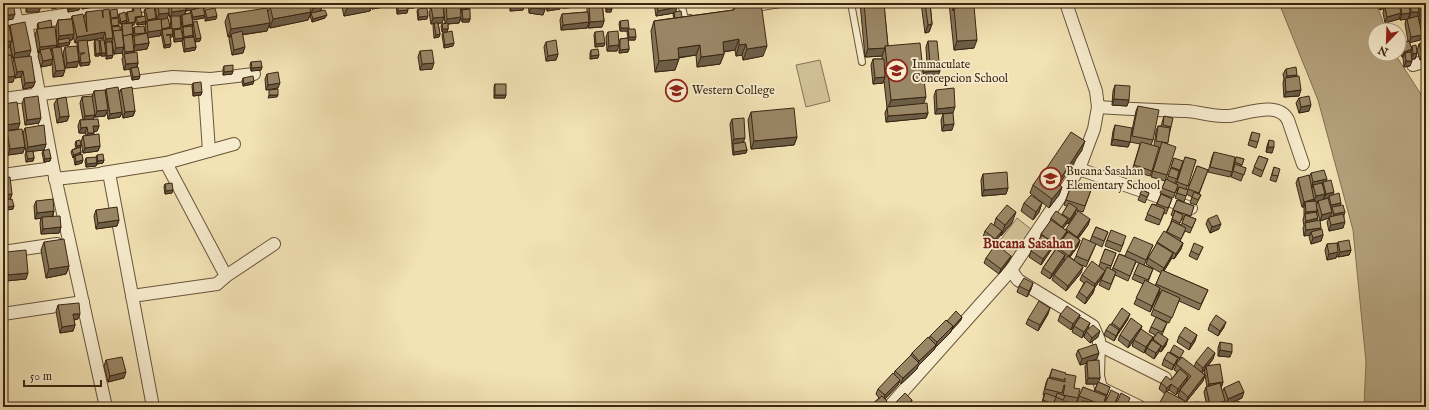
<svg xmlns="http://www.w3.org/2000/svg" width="1429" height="410" viewBox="0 0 1429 410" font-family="'IM FELL English',serif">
<rect width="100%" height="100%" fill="#f2e2b4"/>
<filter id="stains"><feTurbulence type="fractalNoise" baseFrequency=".005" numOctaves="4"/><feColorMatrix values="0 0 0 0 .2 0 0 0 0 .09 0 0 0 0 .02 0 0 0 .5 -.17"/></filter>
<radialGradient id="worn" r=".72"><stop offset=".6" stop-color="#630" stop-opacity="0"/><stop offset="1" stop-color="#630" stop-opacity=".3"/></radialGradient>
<g fill="#d3c298" stroke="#877455">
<path d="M820,60L830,101L806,107L796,65Z"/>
<path d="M1017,218L1032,230L1011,258L996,246Z"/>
</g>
<path fill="#b4a27d" stroke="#847052" d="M1279,3H1376L1386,30H1375V54H1395L1426,102V407H1364L1366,362L1353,230L1318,100Z"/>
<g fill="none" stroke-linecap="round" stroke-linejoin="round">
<defs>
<g id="service">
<path d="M563,3L564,5L578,3"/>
<path d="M681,3L685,19L690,18"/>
<path d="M851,3L862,62"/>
<path d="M755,8L787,3"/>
</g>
<g id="minor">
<path d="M12,3L18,24"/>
<path d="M26,23L53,168L106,407"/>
<path d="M1413,65L1426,61"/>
<path d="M204,79L209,151"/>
<path d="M3,99L173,77L211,79L254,74"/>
<path d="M1098,107C1127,109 1157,110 1186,111C1201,112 1214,117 1229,116C1246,114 1278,100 1288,120L1303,164"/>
<path d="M166,163L234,144"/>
<path d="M1079,169L1191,208"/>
<path d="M103,173L166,163L226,276"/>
<path d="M3,175L53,168"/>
<path d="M55,179L109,173L153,407"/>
<path d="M3,252L57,244"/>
<path d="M1011,270L1018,280L1093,326L1099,340L1098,376L1101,388L1140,407"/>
<path d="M132,296L217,284L226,276L274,244"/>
<path d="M3,314L83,302"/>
<path d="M1099,345L1165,378"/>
<path d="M889,407L1011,270L1079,169L1094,129L1098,107L1096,91L1066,3"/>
</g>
<path id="tertiary" d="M3,26L150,3"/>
</defs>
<use href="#service" stroke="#69543a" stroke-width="8"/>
<use href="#minor" stroke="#69543a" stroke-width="14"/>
<use href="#tertiary" stroke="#69543a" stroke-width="17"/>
<use href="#service" stroke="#f7ecce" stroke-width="6"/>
<use href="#minor" stroke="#f7ecce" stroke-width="12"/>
<use href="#tertiary" stroke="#f7ecce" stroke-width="15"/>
</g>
<g fill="#847458" stroke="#3b2512" fill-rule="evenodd">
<path d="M3,3L13,19L3,21Z"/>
<path d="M26,3H41L39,12H26Z"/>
<path d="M50,3H67V5L52,9Z"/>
<path d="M68,3L80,7L79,10L68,12L67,6Z"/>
<path d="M81,3H106V4L95,6V4L93,7L82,9Z"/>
<path d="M156,3H185L186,6L187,3L194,9L201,8L200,3H219L218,5L204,8V12L205,10L216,19L205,21V16L204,18L192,20V23L193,22L200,41L195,42L196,47L195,50L184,52L182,41L183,39L182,30V28L181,18V16H180L181,28L180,29L183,38L182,41L174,42L173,33L174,31H173L172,37H170V47L164,48L161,33L160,36L148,37L149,43L147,49L134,51V52L138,63L137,67L139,79L132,80L130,71V69L124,70L122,59L123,57L122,51V53L114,54L112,41L113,55L112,58L106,59V53L105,56H101L100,53L99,56H95L94,43L95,40L99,43L100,40H104L103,38L87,41L90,62L89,65L80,66L77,44V42L75,43L73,36L72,40H69L70,42L69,45L57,47L56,26L58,20L71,19L72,16L84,17L86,12H102L103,10L109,11L117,18L118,26L122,32L121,27L122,24H127V21L126,23L120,24L118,16L119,14L126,15L127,12L132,11L133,7L142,16V17L145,16L144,11L145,9L156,18V20H157L155,6ZM186,10V11L191,10L190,13L185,14ZM169,14L170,18H171L170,19L171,28H169L170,27L167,18ZM135,20H136L135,21L137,25L145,24L146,21V22L145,27L146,34H144L134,27L133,30L134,35L132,39L133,36L132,25H134ZM192,26L194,37H193V35Z"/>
<path d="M284,3H322L321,11L325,18L312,22L310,16L311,14V13L308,20L270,28L269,24L267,31L242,35L243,53L232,55L229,39L230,37H228L225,22L228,14L268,12L270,6Z"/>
<path d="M341,3H385L384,7L372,9L371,6L370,11L344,16Z"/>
<path d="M386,3H421L422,4L421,7H415V4L414,8H408L407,13L397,14L396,4V6L386,7Z"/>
<path d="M428,3H441L440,5L444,17L442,23H438L440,34L439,37L434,38L433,26L434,24H431L429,12L431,8H428Z"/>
<path d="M443,3H460L461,13L462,11L460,3H469L470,19L469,22H462L461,18L459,23L448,24V29L447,32H442L441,26L442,24L445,23Z"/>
<path d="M510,3H525L523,10L510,11Z"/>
<path d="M528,3H545V9L543,15L529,13Z"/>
<path d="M545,3H547L560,9L547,11Z"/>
<path d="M587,3H602L604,21L602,27L588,28V25L587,28L561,30L560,20L562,14L587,12Z"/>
<path d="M605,3H611V12H606Z"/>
<path d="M654,3H676V12L682,17L733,10L734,8L738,7L740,3L763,56L743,60L742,55L736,56L735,50L724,52V54L720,64L697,67L696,55L679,58L675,70L655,72L651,31L654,21L674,18L673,15L674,13L656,16Z"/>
<path d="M860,3H916L884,6L888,46L923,65L927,64L926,47L928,41L939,63L938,76L924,78L923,104L928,113L926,118L886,122L885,113L887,108L884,81L883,83L873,84L871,65L873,59H882V56L865,57Z"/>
<path d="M921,3H930L932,24L929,32L925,33Z"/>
<path d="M949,3H969L974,48L954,50Z"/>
<path d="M1377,3H1388L1387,7L1398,4V3H1409V4V3H1426V39L1422,40L1421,37L1420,40L1409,42L1411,48L1412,46L1417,53L1415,59H1412L1410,66L1404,67L1403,58V57H1402L1399,50L1401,43L1408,41L1405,24L1406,19L1400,20V17L1399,19L1385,23L1383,13L1384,8L1380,10Z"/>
<path d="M418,9L427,19L418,20L417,11Z"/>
<path d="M620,21L629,28L628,29L635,40H628L629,49L628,52L619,53V42L620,39L628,38L627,32L628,31H620L619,24Z"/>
<path d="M38,23L52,27L57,45L56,48L63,76L53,77L52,63L51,65L41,67L38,56L39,53H38L35,35L37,29H38L37,26Z"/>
<path d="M10,25L29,56L35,82L33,87L23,89L21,77L15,78L14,77L13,82L3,83V48L11,56L12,64L14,59H13L10,44V46L9,27Z"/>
<path d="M595,32L604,46L595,47L594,35Z"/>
<path d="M608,32L617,51H607L606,37Z"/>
<path d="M443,33L454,43L453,46L444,48L442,35Z"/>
<path d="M546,42L558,54L556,60L546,61L544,47Z"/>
<path d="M1426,42V58L1420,60L1417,50L1419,44Z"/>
<path d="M65,47L77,67L65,68L63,53Z"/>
<path d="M591,50L598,58L590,59V53Z"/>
<path d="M420,51L432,69L420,70L418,57Z"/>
<path d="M251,62L262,67L261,70L251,71L250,65Z"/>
<path d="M224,66L233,71L232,74L223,75V69Z"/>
<path d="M1286,69L1297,75L1296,77L1299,96L1284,97L1283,83L1284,79L1283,74Z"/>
<path d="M267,74L278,88L266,90L265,79Z"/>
<path d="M243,78L253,84L243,86L242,81Z"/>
<path d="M193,83L202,92L201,95L193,96L192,86Z"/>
<path d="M495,84L505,98H494V87Z"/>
<path d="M1115,85L1129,100L1127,106L1112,105L1113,91Z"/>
<path d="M106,89L119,94L121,89L135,111L133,116L123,118L122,113L120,117L108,119L107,112L105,116L95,117V116L93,119L99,126L97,131L94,132L93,135L100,146L98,151L83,153L81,142L83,136H86L85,133H79L78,126L80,120H83L80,103L82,97H92L94,91H105Z"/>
<path d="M936,90L953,113L935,114L934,96Z"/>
<path d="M24,98L39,123L25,125L22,104Z"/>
<path d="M1299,98L1309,111L1299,113L1296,103Z"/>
<path d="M57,99L69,116L67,121L57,123L54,104Z"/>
<path d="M3,104L18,129L4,131Z"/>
<path d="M1138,106L1153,140L1151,145L1154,146L1156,131L1158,126H1161L1164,116L1171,127L1167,144V175L1165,181L1151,177L1160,148L1157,147L1152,171L1150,176L1132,171L1140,144L1130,142L1128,147L1111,145L1113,131L1115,125L1131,135L1136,111Z"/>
<path d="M751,112L797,137L794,145L751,149L748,120Z"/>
<path d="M943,114L952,130L942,131L941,120Z"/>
<path d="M732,119L744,142L747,150L746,153L733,155L732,147V144L730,124Z"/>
<path d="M25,128L46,144L44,150L33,151L34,158L33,161L26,162L25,155L26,152L23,133Z"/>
<path d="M7,131L23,153L8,155L7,148L5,153L6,136Z"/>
<path d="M1252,132L1258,142L1256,148L1248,145Z"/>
<path d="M1269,140L1272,153L1266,152L1267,146Z"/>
<path d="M76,141L80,148L81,152L80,155L82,163L75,165L74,159V157L73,158L71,152L72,150L76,148L75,144Z"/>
<path d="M1082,150L1059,184L1062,187L1059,195L1049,208L1030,193L1033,185L1044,173V172Z"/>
<path d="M43,151L51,158L50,161L44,162L42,153Z"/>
<path d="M1214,152L1232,172L1230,177L1208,172L1212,157Z"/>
<path d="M97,155L104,160L103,163L97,164V161L96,166L86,167L85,161L86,158H96Z"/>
<path d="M1259,156L1268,159L1261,177L1252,173Z"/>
<path d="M1185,157L1196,160L1186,190H1188L1184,202L1175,198L1178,189H1177L1173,198L1160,193L1166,179L1167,180L1174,158L1180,170L1175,183L1176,184Z"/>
<path d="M1236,157L1244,159L1241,167L1246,168L1241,181L1231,177L1234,168H1233Z"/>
<path d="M1197,166L1208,170L1199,194L1201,195L1196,205L1190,203L1192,197L1186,194Z"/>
<path d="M1274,167L1278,176L1276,182L1270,180Z"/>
<path d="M1311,173L1326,182L1333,195L1341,203L1340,205L1344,216L1343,228L1329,231L1327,222L1329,218L1320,221L1317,209V221L1321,228L1320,229L1323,235L1321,241L1311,244L1309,237L1310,235L1304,236L1303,228L1304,226L1303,220L1304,216V207H1302L1296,183L1298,178L1309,177ZM1324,198V199L1318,201L1316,206V201Z"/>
<path d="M983,174L1008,188L1006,194L982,196L981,180Z"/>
<path d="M1072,183L1091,190L1083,212L1076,210L1075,214L1068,224L1066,223L1063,228L1065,230L1066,229L1090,219L1088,225L1078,239L1080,240L1078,246L1070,257L1074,260L1076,256L1090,241L1096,227L1108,232L1102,247L1096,244L1086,267L1077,263L1081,273L1066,291L1052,280L1054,275L1065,260L1063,259L1050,279L1041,273L1043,268L1055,250L1052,248L1041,265L1029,257L1031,251L1040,239L1041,234L1050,222L1051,218L1062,215L1067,206L1064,205Z"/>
<path d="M165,184L172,193L165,194L164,187Z"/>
<path d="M1142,190L1149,193L1145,203L1138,200Z"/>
<path d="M12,194L10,199L13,209L7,210L5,203L6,200L3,201Z"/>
<path d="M1161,194L1172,199L1166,214L1164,213L1159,225L1145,220L1152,204L1156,205Z"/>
<path d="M1177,200L1194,206L1190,217L1196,219L1190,233L1185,231L1180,241L1183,243L1181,249L1174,259L1172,258L1164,271L1208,290L1199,310L1179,301L1169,323L1151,315L1160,292H1159L1150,312L1134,304L1143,284L1132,279L1139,263L1136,262L1128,281L1115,275L1109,290L1099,285L1103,276L1095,287L1093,293L1085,304L1076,297L1079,292L1084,283L1080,280L1082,275L1099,266L1105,249L1116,253L1110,269L1112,270L1119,254L1125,256L1127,251L1153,245L1144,265L1153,269L1148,282L1155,286L1161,273L1146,264L1148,258L1156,245L1157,242L1166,232L1170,225L1173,216L1171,215ZM1182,219L1184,220L1181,225L1179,224Z"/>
<path d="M36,201L54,211L53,216L61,227L59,233L41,234L40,223L41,218L35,219L34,206Z"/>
<path d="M1024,203H1042L1039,212L1033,220L1021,211Z"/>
<path d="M96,210L119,220L117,226L96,229L94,216Z"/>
<path d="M996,218L1012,223L1001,236L1000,235L993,245L983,237L985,231L994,225Z"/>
<path d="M1208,219L1219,229L1210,233L1206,224Z"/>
<path d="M1107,240L1124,242L1120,252L1105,246Z"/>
<path d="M44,242L69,266L66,274L46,278L41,250Z"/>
<path d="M1338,242L1351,250L1349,255L1338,257L1337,256L1336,258L1327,260L1325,250L1327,244H1337Z"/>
<path d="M1203,247L1197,260L1189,256L1191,251Z"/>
<path d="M6,252L26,279L6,281L4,258Z"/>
<path d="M1011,256L1009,261L999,274L984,263L986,258Z"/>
<path d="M1033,283L1031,289L1027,297L1017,292L1019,286Z"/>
<path d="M58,305L78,319L74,320L75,325L73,331L60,333L56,311Z"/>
<path d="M1048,314L1038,331L1026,324L1028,319Z"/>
<path d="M1060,315H1080L1078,321L1071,330L1058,321Z"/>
<path d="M1128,319L1118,334L1114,341L1104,335L1106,330L1111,325L1112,323Z"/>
<path d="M961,320L935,348L934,350L918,366L917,369L901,384L899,382L898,385L885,399V406L884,407H869L879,398L876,394L878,389L894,374L895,371L911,355L912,353L929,338L930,336L947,321Z"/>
<path d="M1167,323L1162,335L1166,345L1161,352L1159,351L1154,359L1145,353L1147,348L1155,335L1149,332L1151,327Z"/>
<path d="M1210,324L1224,327L1218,336L1208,330Z"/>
<path d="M1074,326L1088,329L1082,338L1072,332Z"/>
<path d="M1086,331L1098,337L1090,343L1084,337Z"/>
<path d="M1140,331L1153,337L1151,342L1144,353L1132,346L1134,340L1139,333L1128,348L1118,340L1120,335Z"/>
<path d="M1179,336L1195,341L1189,350L1177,342Z"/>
<path d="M1220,342L1230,357L1218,356V348Z"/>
<path d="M1078,350L1097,359L1094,360L1100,378L1098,382L1110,387L1103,406H1104L1105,403L1119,394L1114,407H1080L1081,403L1077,402L1083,387L1094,392L1097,384H1086L1085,366L1087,363L1080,365L1076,355Z"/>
<path d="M1170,352L1181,357L1179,360L1194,367L1196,362L1213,359L1208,366L1223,382L1221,388L1222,392L1224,388L1242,398L1226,405L1224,400V403L1225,407H1207L1204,392L1206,387H1207L1205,375L1203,381L1186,402L1185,401L1183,407H1158L1165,394L1159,389L1161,383L1171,380L1177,372L1174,370L1177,363L1176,362L1172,370L1162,365L1164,359ZM1205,369L1204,371L1205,375L1202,373ZM1187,380L1180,390L1178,396L1184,401L1167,392L1169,390L1176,395Z"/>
<path d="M106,360L124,378L108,382L104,366Z"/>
<path d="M1052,369L1065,374L1074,388L1078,398L1076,404L1063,401L1061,405L1054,403V400L1052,406L1058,407H1043L1041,406L1044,395H1043L1046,383L1048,378H1049Z"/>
<path d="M912,400L910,406L909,407H893L895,403Z"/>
</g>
<g fill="#6c5e47" stroke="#3b2512">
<path d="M56,3H67V5L52,9L54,4Z"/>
<path d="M84,3H95L93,7L82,9Z"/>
<path d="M96,3H106V4L95,6Z"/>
<path d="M203,3H219L218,5L201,9Z"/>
<path d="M373,3L370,11L344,16L347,8Z"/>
<path d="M379,3H385L384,7L372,9L374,4Z"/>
<path d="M397,3L396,6L386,7L387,4Z"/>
<path d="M409,3H415L414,8H408Z"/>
<path d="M487,3H504V4L486,6Z"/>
<path d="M882,3H916L880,6Z"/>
<path d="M1385,3H1388L1387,7L1380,10L1382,4Z"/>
<path d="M416,4H422L421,7H415Z"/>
<path d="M525,4L523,10L510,11L512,5Z"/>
<path d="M429,5H441L440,8L431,6V8H428Z"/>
<path d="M28,6H41L39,12H26Z"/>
<path d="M561,6L560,9L547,11L548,8Z"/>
<path d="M80,7L79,10L68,12L69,9Z"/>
<path d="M195,7L194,10L186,11L187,8Z"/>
<path d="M322,7L320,12L311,14L313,8Z"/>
<path d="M677,7L675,13L674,12V13L656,16L658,11Z"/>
<path d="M470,8L469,10H462L461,11L462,9Z"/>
<path d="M531,8L545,9L543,15L529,13Z"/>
<path d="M607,9H612L611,12H606Z"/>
<path d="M186,10L184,15H182L181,16L171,18V16V18H170L172,12Z"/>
<path d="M408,10L407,13L397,14L398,11Z"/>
<path d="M311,12L308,20L270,28L273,19Z"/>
<path d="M1411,12H1419L1417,17L1409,18Z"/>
<path d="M169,13L167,19L157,20L159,14Z"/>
<path d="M1401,13L1399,19L1385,23L1387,17Z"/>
<path d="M1410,13L1408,19L1400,20L1402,14Z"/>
<path d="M15,14L13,19L3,21L4,16Z"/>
<path d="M1420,14H1426V19L1418,20Z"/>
<path d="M205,15L204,18L192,20L193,17Z"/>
<path d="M327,15L325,18L312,22L313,19Z"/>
<path d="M142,16L141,19L136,18V20H134L135,17Z"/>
<path d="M217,16L216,19L205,21L207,18Z"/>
<path d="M428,16L427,19L418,20L419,17Z"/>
<path d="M444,17L442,23L431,24L433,18Z"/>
<path d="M461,17L459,23L445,24L447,19Z"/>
<path d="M156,18L155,21L146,23L148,20Z"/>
<path d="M463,19H470L469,22H462Z"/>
<path d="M127,20L126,23L120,24L121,22Z"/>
<path d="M146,21L145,24L137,25L138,23Z"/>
<path d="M604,21L602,27L588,28L590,22Z"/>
<path d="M135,22L134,25L128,26L129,23Z"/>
<path d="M589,22L587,28L561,30L563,25Z"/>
<path d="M270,23L267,31L231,36V34L230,37H228L231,29Z"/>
<path d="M193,24L192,27L182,28L183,26Z"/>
<path d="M932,24L929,32L925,33L928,25Z"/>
<path d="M119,25L118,27L111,28L112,26Z"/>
<path d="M170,27L169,30H162L160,36L146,38L148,32Z"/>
<path d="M181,28L180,31L171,32L172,29Z"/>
<path d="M621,28H629L628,31H620Z"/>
<path d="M443,29H448L447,32H442Z"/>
<path d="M105,32L103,38L75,43L77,37Z"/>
<path d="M74,34L72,40L58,41V40L59,36Z"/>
<path d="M173,34L172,37L165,38L166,35Z"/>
<path d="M440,34L439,37L434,38L436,35Z"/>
<path d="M1426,34V39L1422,40L1424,35Z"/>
<path d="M193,35L192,38L183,39L184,37Z"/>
<path d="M1422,35L1420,40L1409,43L1411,37Z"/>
<path d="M629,37H636L635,40H628Z"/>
<path d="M113,38L111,43L106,42L105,44H104L106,39Z"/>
<path d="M183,38L182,41L174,42L175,39Z"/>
<path d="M201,38L200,41L195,42L196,39Z"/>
<path d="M739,39L735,50L719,52L723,42Z"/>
<path d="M977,40L974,48L954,50L957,41Z"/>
<path d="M12,41L10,46L3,48V42Z"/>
<path d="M70,42L69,45L57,47L59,44Z"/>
<path d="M149,43L147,49L133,51L135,45Z"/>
<path d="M454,43L453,46L444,48L445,45Z"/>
<path d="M605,43L604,46L595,47L596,44Z"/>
<path d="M171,44L170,47L164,48L165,45Z"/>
<path d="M746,44L742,55L736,56L739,45Z"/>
<path d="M57,45L55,51L52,48L51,51L40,50L39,53H38L40,47Z"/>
<path d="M619,45L617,51H607L609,46Z"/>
<path d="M700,45L696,55L674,58L678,48Z"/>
<path d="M767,46L763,56L743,60L747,49Z"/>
<path d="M124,47L122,53L114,54L116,48Z"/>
<path d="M196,47L195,50L184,52L185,49Z"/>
<path d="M245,47L243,53L232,55L234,50Z"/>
<path d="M885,48L882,56L865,57L868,49Z"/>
<path d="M629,49L628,52L619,53L620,50Z"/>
<path d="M1412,49L1409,55L1405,53L1403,57H1402L1404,52Z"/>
<path d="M31,50L29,56L13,59L15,53Z"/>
<path d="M134,51L132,56L125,54V52Z"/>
<path d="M100,53L99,56H95L96,54Z"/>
<path d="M102,53H106L105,56H101Z"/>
<path d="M1417,53L1415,59H1411L1413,54Z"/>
<path d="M1426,53V58L1420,60L1422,54Z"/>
<path d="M558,54L556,60L546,61L548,56Z"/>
<path d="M724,54L720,64L697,67L701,57Z"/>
<path d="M113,55L112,58L106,59L107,56Z"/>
<path d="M599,55L598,58L590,59L591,56Z"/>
<path d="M53,59L51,65L41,67L43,61Z"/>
<path d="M679,59L675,70L655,72L659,61Z"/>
<path d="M79,61L77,67L65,68L67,63Z"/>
<path d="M939,61L937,67L928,68L930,62Z"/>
<path d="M1406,61H1412L1410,66L1404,67Z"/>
<path d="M90,62L89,65L80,66L81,63Z"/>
<path d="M138,63L136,68H131L130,69L124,70L126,64Z"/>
<path d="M434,63L432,69L420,70L422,64Z"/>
<path d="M262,67L261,70L251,71L252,68Z"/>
<path d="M65,70L63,76L53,77L56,71Z"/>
<path d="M23,71L21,77L15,78L17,72Z"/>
<path d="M233,71L232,74L223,75L224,72Z"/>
<path d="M940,71L938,76L921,78L923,72Z"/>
<path d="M1297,75L1295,81H1285L1287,76Z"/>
<path d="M15,76L13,82L3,83V78Z"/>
<path d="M140,76L139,79L132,80L133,77Z"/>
<path d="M885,77L883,83L873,84L875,78Z"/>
<path d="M254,81L253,84L243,86L244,84Z"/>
<path d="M35,82L33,87L23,89L25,83Z"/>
<path d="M280,83L278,88L266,90L268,85Z"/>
<path d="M1301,90L1299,96L1284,97L1286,92Z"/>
<path d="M202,92L201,95L193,96L194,93Z"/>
<path d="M269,95H278L277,97L268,98Z"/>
<path d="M495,95H506L505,98H494Z"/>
<path d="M926,97L922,108L887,111L891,100Z"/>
<path d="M1114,99L1129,100L1127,106L1112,105Z"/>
<path d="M1311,105L1309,111L1299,113L1301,107Z"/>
<path d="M955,107L953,113L935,114L937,109Z"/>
<path d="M108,110L105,116L95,117L97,111Z"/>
<path d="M135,111L133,116L123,118L125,112Z"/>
<path d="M122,112L120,117L108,119L110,114Z"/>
<path d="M928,113L926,118L886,122L888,116Z"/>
<path d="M95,115L93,120L83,122L85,116Z"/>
<path d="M69,116L67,121L57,123L60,117Z"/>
<path d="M41,118L39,123L25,125L27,120Z"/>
<path d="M20,123L18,129L4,131L6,125Z"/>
<path d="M954,124L952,130L942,131L944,125Z"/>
<path d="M93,126H99L97,131L91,132Z"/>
<path d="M87,127L85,133H79L81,128Z"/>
<path d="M88,133H94L92,138L86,139Z"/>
<path d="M797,137L794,145L751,149L754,141Z"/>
<path d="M745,138L743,143L732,144L734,139Z"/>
<path d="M1113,139L1130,142L1128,147L1111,145Z"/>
<path d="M1085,141L1082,150L1056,189L1059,181Z"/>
<path d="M46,144L44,150L26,152L28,147Z"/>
<path d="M81,145L80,148L76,149L77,146Z"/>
<path d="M100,146L98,151L83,153L85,148Z"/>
<path d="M7,147L5,153H3V148Z"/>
<path d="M25,147L23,153L8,155L10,149Z"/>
<path d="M1268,147H1274L1272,153L1266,152Z"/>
<path d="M747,150L746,153L733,155L734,152Z"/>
<path d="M81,152L80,155L75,156L73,158L74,155Z"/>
<path d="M34,158L33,161L26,162L28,159Z"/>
<path d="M51,158L50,161L44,162L45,159Z"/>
<path d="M83,160L82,163L75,165L76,162Z"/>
<path d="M104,160L103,163L97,164L98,161Z"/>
<path d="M97,163L96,166L86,167L87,164Z"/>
<path d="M1327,179L1325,185L1323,182L1322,185H1313L1312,188H1311L1313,182Z"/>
<path d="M1062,187L1059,195L1049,208L1052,199Z"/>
<path d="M1008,188L1006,194L982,196L984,190Z"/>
<path d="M173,190L172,193L165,194L166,191Z"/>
<path d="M1334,192L1332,197L1329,196L1327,199H1324L1326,194Z"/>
<path d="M12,194L10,200L3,201V195Z"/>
<path d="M1325,194L1323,200L1314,202L1316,196Z"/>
<path d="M1314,199L1312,205L1305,202L1304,207H1302L1304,202Z"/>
<path d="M1042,203L1039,212L1033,220L1036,212Z"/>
<path d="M1341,203L1339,209L1332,207L1331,211H1329L1331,205Z"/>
<path d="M14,206L13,209L7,210L8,207Z"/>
<path d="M1077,208L1075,214L1068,224L1070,219Z"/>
<path d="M54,211L52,217L35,219L37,213Z"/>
<path d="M1317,211L1315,216L1305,215L1306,212Z"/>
<path d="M1016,212L1012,223L1001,236L1005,225Z"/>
<path d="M1332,212L1330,218L1329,217V218L1320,221L1322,215Z"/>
<path d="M1345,212L1343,218L1332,220L1334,214Z"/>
<path d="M1318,218L1315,224H1305L1306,221Z"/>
<path d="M1068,219L1066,225L1060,232L1062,227Z"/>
<path d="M1090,219L1088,225L1075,242L1077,237Z"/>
<path d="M119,220L117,226L96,229L98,223Z"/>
<path d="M1345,222L1343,228L1329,231L1331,225Z"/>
<path d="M1221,224L1219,229L1210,233L1212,227Z"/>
<path d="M61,227L59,233L41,234L43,229Z"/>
<path d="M1321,228L1319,233L1311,232L1310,235L1304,236L1306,230Z"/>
<path d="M1002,231L1000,236L993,245L995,239Z"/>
<path d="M1067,231L1065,237L1055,250L1057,245Z"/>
<path d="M1323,235L1321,241L1311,244L1313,238Z"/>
<path d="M1080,240L1078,246L1067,261L1069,256Z"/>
<path d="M1183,243L1181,249L1174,259L1176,254Z"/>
<path d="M1054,244L1052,249L1041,265L1043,259Z"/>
<path d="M1351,250L1349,255L1338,257L1340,252Z"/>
<path d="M1338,252L1336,258L1327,260L1329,254Z"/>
<path d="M1173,253L1171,259L1162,274L1164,268Z"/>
<path d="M1065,255L1063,261L1050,279L1052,274Z"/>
<path d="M1011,256L1009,261L999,274L1001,269Z"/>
<path d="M69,266L66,274L46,278L49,269Z"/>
<path d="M1083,267L1081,273L1066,291L1068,286Z"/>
<path d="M1105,271L1103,276L1095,287L1093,293L1085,304L1087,298L1093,290L1095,284Z"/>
<path d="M28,273L26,279L6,281L8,275Z"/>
<path d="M1033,283L1031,289L1027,297L1029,291Z"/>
<path d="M1160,288L1158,294L1150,312L1152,306Z"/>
<path d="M1050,308L1048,314L1038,331L1040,325Z"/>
<path d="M73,314H80L78,319L71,320Z"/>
<path d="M1130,314L1128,319L1118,334L1120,329Z"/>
<path d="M1080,315L1078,321L1071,330L1073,324Z"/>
<path d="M962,317L961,320L952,330L953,327Z"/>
<path d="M1226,322L1224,327L1218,336L1220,331Z"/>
<path d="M1090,323L1088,329L1082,338L1084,332Z"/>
<path d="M75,325L73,331L60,333L62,327Z"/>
<path d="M953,326L951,332L935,348L937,342Z"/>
<path d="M1142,326L1140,332L1128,348L1130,342Z"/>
<path d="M1119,330L1117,336L1114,341L1116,336Z"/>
<path d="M1100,331L1098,337L1090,343L1092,338Z"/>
<path d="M1197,335L1195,341L1189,350L1191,344Z"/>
<path d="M1153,337L1151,342L1144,353L1146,347Z"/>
<path d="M1168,339L1166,345L1161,352L1163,347Z"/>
<path d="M936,345L934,350L918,366L917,369L901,384L903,378L918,364L919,361Z"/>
<path d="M1161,346L1159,352L1154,359L1156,353Z"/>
<path d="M1220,350L1232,352L1230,357L1218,356Z"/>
<path d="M1099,353L1097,359L1088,362L1087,361V363L1080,365L1082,359Z"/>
<path d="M1215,353L1213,359L1206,367V366L1205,369L1201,374L1203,368Z"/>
<path d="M1178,358L1176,363L1172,370L1174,365Z"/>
<path d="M126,372L124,378L108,382L110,376Z"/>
<path d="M1205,375L1203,381L1186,402L1188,397Z"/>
<path d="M1188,376L1186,382L1176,395L1178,389Z"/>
<path d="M1088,378H1100L1098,384H1086Z"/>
<path d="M900,380L898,385L883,401L885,395Z"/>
<path d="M1223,382L1221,388L1207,390L1209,384Z"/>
<path d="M1171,384L1169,390L1165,394L1167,388Z"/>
<path d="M1244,392L1242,398L1226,405L1228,399Z"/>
<path d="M912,400L910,406L909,407H905Z"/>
<path d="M887,401L885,406L884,407H880Z"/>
<path d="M1225,401L1223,407H1210V405Z"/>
</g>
<g fill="#9a8766" stroke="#3b2512">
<path d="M3,3H13L15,14L4,16L3,8Z"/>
<rect x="28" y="3" width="13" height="3"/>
<path d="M68,3H79L80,7L69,9Z"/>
<path d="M158,3H168L169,13L159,14Z"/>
<path d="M170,3H185L186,10L172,12Z"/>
<path d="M187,3H195V7L187,8Z"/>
<path d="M284,3H309L311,12L273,19L270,6Z"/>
<path d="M312,3H322V7L313,8Z"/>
<path d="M346,3H373L347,8Z"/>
<path d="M387,3H397L387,4Z"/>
<path d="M398,3H407L408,10L398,11Z"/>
<path d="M416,3H421L422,4H416Z"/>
<rect x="429" y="3" width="12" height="2"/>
<path d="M446,3H460L461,17L447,19Z"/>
<path d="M462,3H469L470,8L462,9Z"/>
<path d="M512,3H525V4L512,5Z"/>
<path d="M530,3H545V9L531,8Z"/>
<path d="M547,3H561V6L548,8Z"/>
<path d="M589,3H602L604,21L590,22Z"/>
<path d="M606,3H611L612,9H607Z"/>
<path d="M657,3H676L677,7L658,11Z"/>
<path d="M740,3H761L767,46L747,49L746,44L739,45V39L723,42L724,54L701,57L700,45L678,48L679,59L659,61L654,21L734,10V8L740,7Z"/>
<path d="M864,3H884L888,46H885V48L868,49Z"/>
<path d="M925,3H930L932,24L928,25Z"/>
<path d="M952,3H969V7L954,8L953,11Z"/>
<path d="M1400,3H1409L1410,13L1402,14Z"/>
<path d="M1411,3H1418L1419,12H1411Z"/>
<rect x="1420" y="3" width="6" height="11"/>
<path d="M1399,4L1401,13L1387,17L1385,8Z"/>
<path d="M443,5L444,17L433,18L431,6Z"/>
<path d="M140,6L142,16L135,17V22L129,23L127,12L134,11L133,7Z"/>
<path d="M974,6L977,40L957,41L954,8Z"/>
<path d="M154,7L156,18L148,20L145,9Z"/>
<path d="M203,7L205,15L193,17L191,10Z"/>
<path d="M215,8L217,16L207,18L205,10Z"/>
<path d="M267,8L270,23L231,29L228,14Z"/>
<path d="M427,8L428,16L419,17L418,9Z"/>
<path d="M109,9L113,38L106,39L105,32L77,37L72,16L83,14L87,32L86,12L102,10L103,18V10Z"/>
<path d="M117,9L118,17L111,18L110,10Z"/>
<path d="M470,9V19H463L462,10Z"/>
<path d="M325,10L327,15L313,19L311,13Z"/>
<path d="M681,11L682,17L675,18L674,12Z"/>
<path d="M125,12L127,20L121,22L119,14Z"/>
<path d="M588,12L589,22L563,25L562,14Z"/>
<path d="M191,13L193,24L183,26L182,15Z"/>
<path d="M145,16L146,21L138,23L136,18Z"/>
<path d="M171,16H180L181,28L172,29Z"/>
<path d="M1418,16L1422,35L1411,37L1407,19Z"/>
<path d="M118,18L119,25L112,26L111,19Z"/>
<path d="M168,18L170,27L162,29L161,19L160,20Z"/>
<path d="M1426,18V34L1424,35L1420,19Z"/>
<path d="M72,19L74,34L59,36L58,20Z"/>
<path d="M161,19L162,30L148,32L147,21Z"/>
<path d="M51,20L52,27L39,29L38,23Z"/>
<path d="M628,20L629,28H621L620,21Z"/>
<path d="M197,21L201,38L196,39L193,22Z"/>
<path d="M25,22L31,50L15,53L10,25Z"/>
<path d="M132,23L133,36H132V34L123,36L122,24Z"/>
<path d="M434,23H438L440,34L436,35Z"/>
<path d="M448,23V29H443L442,24Z"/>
<path d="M9,25L12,41L3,42V26Z"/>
<path d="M120,26V31H113V33L112,27Z"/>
<path d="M144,26L145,33L135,34L134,27Z"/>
<path d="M192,26L193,35L184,37L183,27Z"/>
<path d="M55,27L57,45L40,47L37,29Z"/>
<path d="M172,28L173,34L166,35H170L171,44L165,45L162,30Z"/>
<path d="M181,29L183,38L175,39L174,30Z"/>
<path d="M628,29H635L636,37H629Z"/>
<path d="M122,30L124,47L116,48L113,31Z"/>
<path d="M242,31L245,47L234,50L231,34Z"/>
<path d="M452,31L454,43L445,45L443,33Z"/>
<path d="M603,31L605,43L596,44L595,32Z"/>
<path d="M618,31L619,45L609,46L608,32Z"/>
<path d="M147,33L149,43L135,45L134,36Z"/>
<path d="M132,34L134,51L125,52L123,36Z"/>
<path d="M194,37L196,47L185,49L184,38Z"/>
<path d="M69,38L70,42L59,44L58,40Z"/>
<path d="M628,38L629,49L620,50V39Z"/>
<path d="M87,40L90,62L81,63L80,55L85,53H79L78,41Z"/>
<path d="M95,40H99L100,53L96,54Z"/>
<path d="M100,40H104L106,53H102Z"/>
<path d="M556,40L558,54L548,56L546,42Z"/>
<path d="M928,41H937L939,61L930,62Z"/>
<path d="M1409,41L1412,49L1404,52L1401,43Z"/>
<path d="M106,42H112L113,55L107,56Z"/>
<path d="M1426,42V53L1422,54L1419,44Z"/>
<path d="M920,43L926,97L891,100L885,46Z"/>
<path d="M1416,45L1417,53L1413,54L1412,46Z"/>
<path d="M77,46L79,61L67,63L65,47Z"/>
<path d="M10,47L12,55L3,56V48Z"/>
<path d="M61,47L65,70L56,71L52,48Z"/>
<path d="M50,48L53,59L43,61L40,50Z"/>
<path d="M598,49L599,55L591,56V50Z"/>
<path d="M432,50L434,63L422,64L420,51Z"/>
<path d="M137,52L138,63L126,64L124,54Z"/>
<path d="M1411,52L1412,61H1406L1405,53Z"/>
<path d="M11,55L15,76L3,78V56Z"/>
<path d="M31,56L35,82L25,83L23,71L17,72L14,58Z"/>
<path d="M873,59H884L885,77L875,78Z"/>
<path d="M261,61L262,67L252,68L251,62Z"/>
<path d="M939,63L940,71L923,72V65Z"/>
<path d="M233,65V71L224,72V66Z"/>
<path d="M138,67L140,76L133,77L131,68Z"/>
<path d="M1296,67L1297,75L1287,76L1286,69Z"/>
<path d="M278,72L280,83L268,85L267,74Z"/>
<path d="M253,76L254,81L244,84L243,78Z"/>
<path d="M1299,76L1301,90L1286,92L1285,78Z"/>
<path d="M201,82L202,92L194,93L193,83Z"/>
<rect x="495" y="84" width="11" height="11"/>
<path d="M1115,85L1130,86L1129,100L1114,99Z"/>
<path d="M118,87L122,112L110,114L106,89Z"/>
<path d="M132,87L135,111L125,112L121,89Z"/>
<path d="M954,88L955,107L937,109L936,90Z"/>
<path d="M278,89V95H269V90Z"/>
<path d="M105,90L108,110L97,111L94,91Z"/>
<path d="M38,96L41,118L27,120L24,98Z"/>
<path d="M92,96L95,115L85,116L82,97Z"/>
<path d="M1309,96L1311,105L1301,107L1299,98Z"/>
<path d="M66,97L69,116L60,117L57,99Z"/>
<path d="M17,102L20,123L6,125L3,104Z"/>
<path d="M927,103L928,113L888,116L887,107Z"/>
<path d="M1138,106L1159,110L1153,140L1132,136Z"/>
<path d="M794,108L797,137L754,141L751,112Z"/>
<path d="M953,113L954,124L944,125L943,114Z"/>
<path d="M1164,116L1173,118L1171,127L1163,125Z"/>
<path d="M744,118L745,138L734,139L732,119Z"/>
<path d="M98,119L99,126H93L94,133H88L87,127L81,128L80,120Z"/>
<path d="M44,125L46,144L28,147L25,128Z"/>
<path d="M1115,125L1132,128L1130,142L1113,139Z"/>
<path d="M1158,126L1170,128L1168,143L1156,141Z"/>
<path d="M22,129L25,147L10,149L7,131Z"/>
<path d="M3,131H5L7,147L3,148Z"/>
<path d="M1071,132L1085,141L1059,181L1044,172Z"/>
<path d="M1252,132L1260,134L1258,142L1250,140Z"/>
<path d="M99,134L100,146L85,148L83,136Z"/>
<path d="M80,140L81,145L77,146L76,141Z"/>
<path d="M1269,140L1274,141V147H1268Z"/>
<path d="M745,142L747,150L734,152L733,144Z"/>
<path d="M1141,142L1159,147L1152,171L1134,165Z"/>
<path d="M1162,142L1176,147L1167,175L1153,171Z"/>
<path d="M80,147L81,152L74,155L72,150Z"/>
<path d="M49,149L51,158L45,159L43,151Z"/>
<path d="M33,151L34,158L28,159L26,152Z"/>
<path d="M1214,152L1235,157L1232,172L1210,167Z"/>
<path d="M82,154L83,160L76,162L75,156Z"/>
<path d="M103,154L104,160L98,161L97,155Z"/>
<path d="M1259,156L1268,159L1263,171L1254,167Z"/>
<path d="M96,157L97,163L87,164L86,158Z"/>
<path d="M1185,157L1196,160L1188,186L1177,182Z"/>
<path d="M1236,157L1244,159L1242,165L1235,162Z"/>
<path d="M1174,158L1183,161L1180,170L1171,167Z"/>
<path d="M1235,164L1246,168L1244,175L1233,171Z"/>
<path d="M1197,166L1208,170L1199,193L1188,189Z"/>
<path d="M1274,167L1280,169L1278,176L1272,175Z"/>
<path d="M1171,168L1179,171L1177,179L1168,176Z"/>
<path d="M1324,170L1327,179L1313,182L1311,173Z"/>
<path d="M1007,172L1008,188L984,190L983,174Z"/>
<path d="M1042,172L1062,187L1052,199L1033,185Z"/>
<path d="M1309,175L1314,199L1304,202L1298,178Z"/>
<path d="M10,177L12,194L3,195V178Z"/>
<path d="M1166,179L1178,185L1175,193L1162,188Z"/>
<path d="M1331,180L1334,192L1326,194L1323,182Z"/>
<path d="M172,183L173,190L166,191L165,184Z"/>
<path d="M1072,183L1091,190L1085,206L1066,200Z"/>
<path d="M1322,183L1325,194L1316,196L1313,185Z"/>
<path d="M1179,187L1188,190L1186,196L1177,193Z"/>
<path d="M1142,190L1149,193L1147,197L1140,194Z"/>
<path d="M1194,192L1201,195L1198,200L1192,197Z"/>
<path d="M1339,193L1341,203L1331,205L1329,196Z"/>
<path d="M1161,194L1172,199L1168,208L1157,204Z"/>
<path d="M1031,195L1042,203L1036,212L1024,203Z"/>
<path d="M1328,198L1332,212L1322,215L1318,201Z"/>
<path d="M12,199L14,206L8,207L6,200Z"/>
<path d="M53,199L54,211L37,213L36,201Z"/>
<path d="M1177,200L1194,206L1191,216L1173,210Z"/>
<path d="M1316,201L1317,211L1306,212L1305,202Z"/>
<path d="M1069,203L1077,208L1070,219L1062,214Z"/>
<path d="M1152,204L1165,209L1161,220L1147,214Z"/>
<path d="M1007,205L1016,212L1005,225L996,218Z"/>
<path d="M1343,205L1345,212L1334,214L1332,207Z"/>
<path d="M117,207L119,220L98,223L96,210Z"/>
<path d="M1056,211L1068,219L1062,227L1051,218Z"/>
<path d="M1078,211L1090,219L1077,237L1066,229Z"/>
<path d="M1175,211L1183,215L1180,223L1172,219Z"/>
<path d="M1316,212L1318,218L1306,221L1305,214Z"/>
<path d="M1343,214L1345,222L1331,225L1329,217Z"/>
<path d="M1185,215L1196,219L1192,228L1182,223Z"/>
<path d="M1217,215L1221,224L1212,227L1208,219Z"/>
<path d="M60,216L61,227L43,229L42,217Z"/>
<path d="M1051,220L1067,231L1057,245L1041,234Z"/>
<path d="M1320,220L1321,228L1306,230L1305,223Z"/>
<path d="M1172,221L1186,228L1181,239L1167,232Z"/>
<path d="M991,223L1002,231L995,239L985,231Z"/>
<path d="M1096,227L1108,232L1104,241L1092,236Z"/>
<path d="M1322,229L1323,235L1313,238L1311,232Z"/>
<path d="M1111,230L1126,236L1122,246L1107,240Z"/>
<path d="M1164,231L1183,243L1176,254L1157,242Z"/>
<path d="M1068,232L1080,240L1069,256L1057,247Z"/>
<path d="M1042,235L1054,244L1043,259L1031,251Z"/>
<path d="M1134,237L1153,245L1146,260L1127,251Z"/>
<path d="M1083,238L1096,244L1088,261L1076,256Z"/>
<path d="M64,239L69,266L49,269L44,242Z"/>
<path d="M1349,240L1351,250L1340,252L1338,242Z"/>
<path d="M1157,243L1173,253L1164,268L1148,258Z"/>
<path d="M1194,243L1203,247L1199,255L1191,251Z"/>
<path d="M1337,243L1338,252L1329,254L1327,244Z"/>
<path d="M996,244L1011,256L1001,269L986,258Z"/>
<path d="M1056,249L1065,255L1052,274L1043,268Z"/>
<path d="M1105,249L1116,253L1111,266L1100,262Z"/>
<path d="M26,250L28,273L8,275L6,252Z"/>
<path d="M1119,254L1136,261L1130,276L1113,268Z"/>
<path d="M1068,256L1083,267L1068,286L1054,275Z"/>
<path d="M1092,261L1105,271L1095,284L1082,275Z"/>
<path d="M1139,263L1153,269L1148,280L1134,274Z"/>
<path d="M1107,267L1116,272L1111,284L1101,280Z"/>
<path d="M1162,270L1208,290L1201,304L1156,284Z"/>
<path d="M1024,278L1033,283L1029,291L1019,286Z"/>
<path d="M1145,280L1160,288L1152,306L1136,298Z"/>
<path d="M1086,281L1095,287L1087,298L1079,292Z"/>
<path d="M1162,290L1180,298L1172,318L1153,309Z"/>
<path d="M1039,301L1050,308L1040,325L1028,319Z"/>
<path d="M79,303L80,314H73L75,325L62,327L58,305Z"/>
<path d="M1067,306L1080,315L1073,324L1060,315Z"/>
<path d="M1122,308L1130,314L1120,329L1112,323Z"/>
<path d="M956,311L962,317L953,327H952L953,326L947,321Z"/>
<path d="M1216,315L1226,322L1220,331L1210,324Z"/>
<path d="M1080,317L1090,323L1084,332L1074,326Z"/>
<path d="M1156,317L1167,323L1162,332L1151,327Z"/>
<path d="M1131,318L1142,326L1130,342L1120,335Z"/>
<path d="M946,320L953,326L937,342L930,336Z"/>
<path d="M1110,324L1119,330L1116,336L1106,330Z"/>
<path d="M1093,325L1100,331L1092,338L1086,331Z"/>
<path d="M1185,327L1197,335L1191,344L1179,336Z"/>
<path d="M1141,329L1153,337L1146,347L1134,340Z"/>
<path d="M1158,332L1168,339L1163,347L1153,339Z"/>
<path d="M928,337L936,345L919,361L912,353Z"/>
<path d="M1152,340L1161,346L1156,353L1147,348Z"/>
<path d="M1220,342L1232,344V352L1220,350Z"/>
<path d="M1096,344L1099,353L1082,359L1078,350Z"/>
<path d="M1174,345L1184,351L1180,358L1170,352Z"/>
<path d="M1208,347L1215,353L1203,368L1196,362Z"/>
<path d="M1168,352L1178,358L1174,365L1164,359Z"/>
<path d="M911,355L919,363L903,378L895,371Z"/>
<path d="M122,357L126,372L110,376L106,360Z"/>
<path d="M1182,357L1205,375L1188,397L1180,390L1191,376L1176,364Z"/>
<path d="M1099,360L1100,378H1088L1087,361Z"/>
<path d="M1220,364L1223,382L1209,384L1206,366Z"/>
<path d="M1052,369L1066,373L1065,374L1076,376L1074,388L1080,389L1078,398L1063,395L1065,385H1064L1062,393L1045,389L1048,378L1065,382V378L1064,380L1050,377Z"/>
<path d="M1180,369L1188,376L1178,389L1171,384L1167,388L1161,383L1166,376L1171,380Z"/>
<path d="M893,373L900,380L885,395L878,389Z"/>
<path d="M1239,381L1244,392L1228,399L1224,388Z"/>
<path d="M1098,382L1110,387L1107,395L1095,390Z"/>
<path d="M1220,383L1225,401L1210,405L1206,387Z"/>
<path d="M1083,387L1106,396L1103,405L1079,396Z"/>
<path d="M1111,390L1119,394L1113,407L1105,403Z"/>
<path d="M1166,391L1185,401L1182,407H1159L1158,406Z"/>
<path d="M905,393L912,400L905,407H898L895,403Z"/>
<path d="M1045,393L1056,397L1053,404L1043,400Z"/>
<path d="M1057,393L1065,396L1063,400L1056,397Z"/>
<path d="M1121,393L1130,398L1126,407H1115Z"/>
<path d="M882,396L887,401L880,407H869Z"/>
<path d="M1082,401L1092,402V407H1081Z"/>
<path d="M1239,401L1241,407H1226Z"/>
<path d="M1199,402L1200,407H1186V403Z"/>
<path d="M1129,403L1138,407H1127Z"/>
<path d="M1224,403L1225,407H1214Z"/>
<path d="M1142,404L1148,407H1140Z"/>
<rect x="1050" y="406" width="8" height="1"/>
</g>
<defs>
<symbol id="school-ring" viewBox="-11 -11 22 22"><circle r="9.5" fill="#f7ecce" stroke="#8f2418" stroke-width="1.5"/><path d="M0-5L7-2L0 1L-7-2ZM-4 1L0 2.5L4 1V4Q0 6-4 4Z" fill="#8f2418"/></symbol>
<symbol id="university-ring" viewBox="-11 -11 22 22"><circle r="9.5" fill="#f7ecce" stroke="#8f2418" stroke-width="1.5"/><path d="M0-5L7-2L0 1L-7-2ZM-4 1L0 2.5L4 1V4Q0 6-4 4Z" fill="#8f2418"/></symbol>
</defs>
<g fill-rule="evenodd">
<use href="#school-ring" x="884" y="58" width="25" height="25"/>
<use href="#university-ring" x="664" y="78" width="25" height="25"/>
<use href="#school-ring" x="1038" y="166" width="25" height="25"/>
</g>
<g text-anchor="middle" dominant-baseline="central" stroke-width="3.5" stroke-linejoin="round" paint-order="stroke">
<g font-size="12" fill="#3b2512" stroke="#f7ecce" text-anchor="start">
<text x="912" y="64">Immaculate<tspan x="912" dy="14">Concepcion School</tspan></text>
<text x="692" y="90">Western College</text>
<text x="1066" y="171">Bucana Sasahan<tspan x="1066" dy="14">Elementary School</tspan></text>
</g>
<g font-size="14" font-weight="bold" fill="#7a1f14" stroke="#f7ecce">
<text x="1028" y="244">Bucana Sasahan</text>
</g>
</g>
<rect width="1429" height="410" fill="none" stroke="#f2e2b4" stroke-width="16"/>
<rect x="4" y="4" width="1421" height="402" fill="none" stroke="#3b2512" stroke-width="2"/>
<rect x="8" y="8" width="1413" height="394" fill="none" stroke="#3b2512"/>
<g transform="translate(1387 42) rotate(203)"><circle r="19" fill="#f7ecce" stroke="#ac9c83"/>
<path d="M0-3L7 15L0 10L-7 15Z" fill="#8f2418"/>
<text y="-6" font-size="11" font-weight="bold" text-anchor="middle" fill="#3b2512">N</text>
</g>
<path d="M24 380v6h77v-6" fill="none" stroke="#3b2512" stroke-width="2"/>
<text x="30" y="380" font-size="12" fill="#3b2512" stroke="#f7ecce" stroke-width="3" paint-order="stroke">50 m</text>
<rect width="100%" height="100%" filter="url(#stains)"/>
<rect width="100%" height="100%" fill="url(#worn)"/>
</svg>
